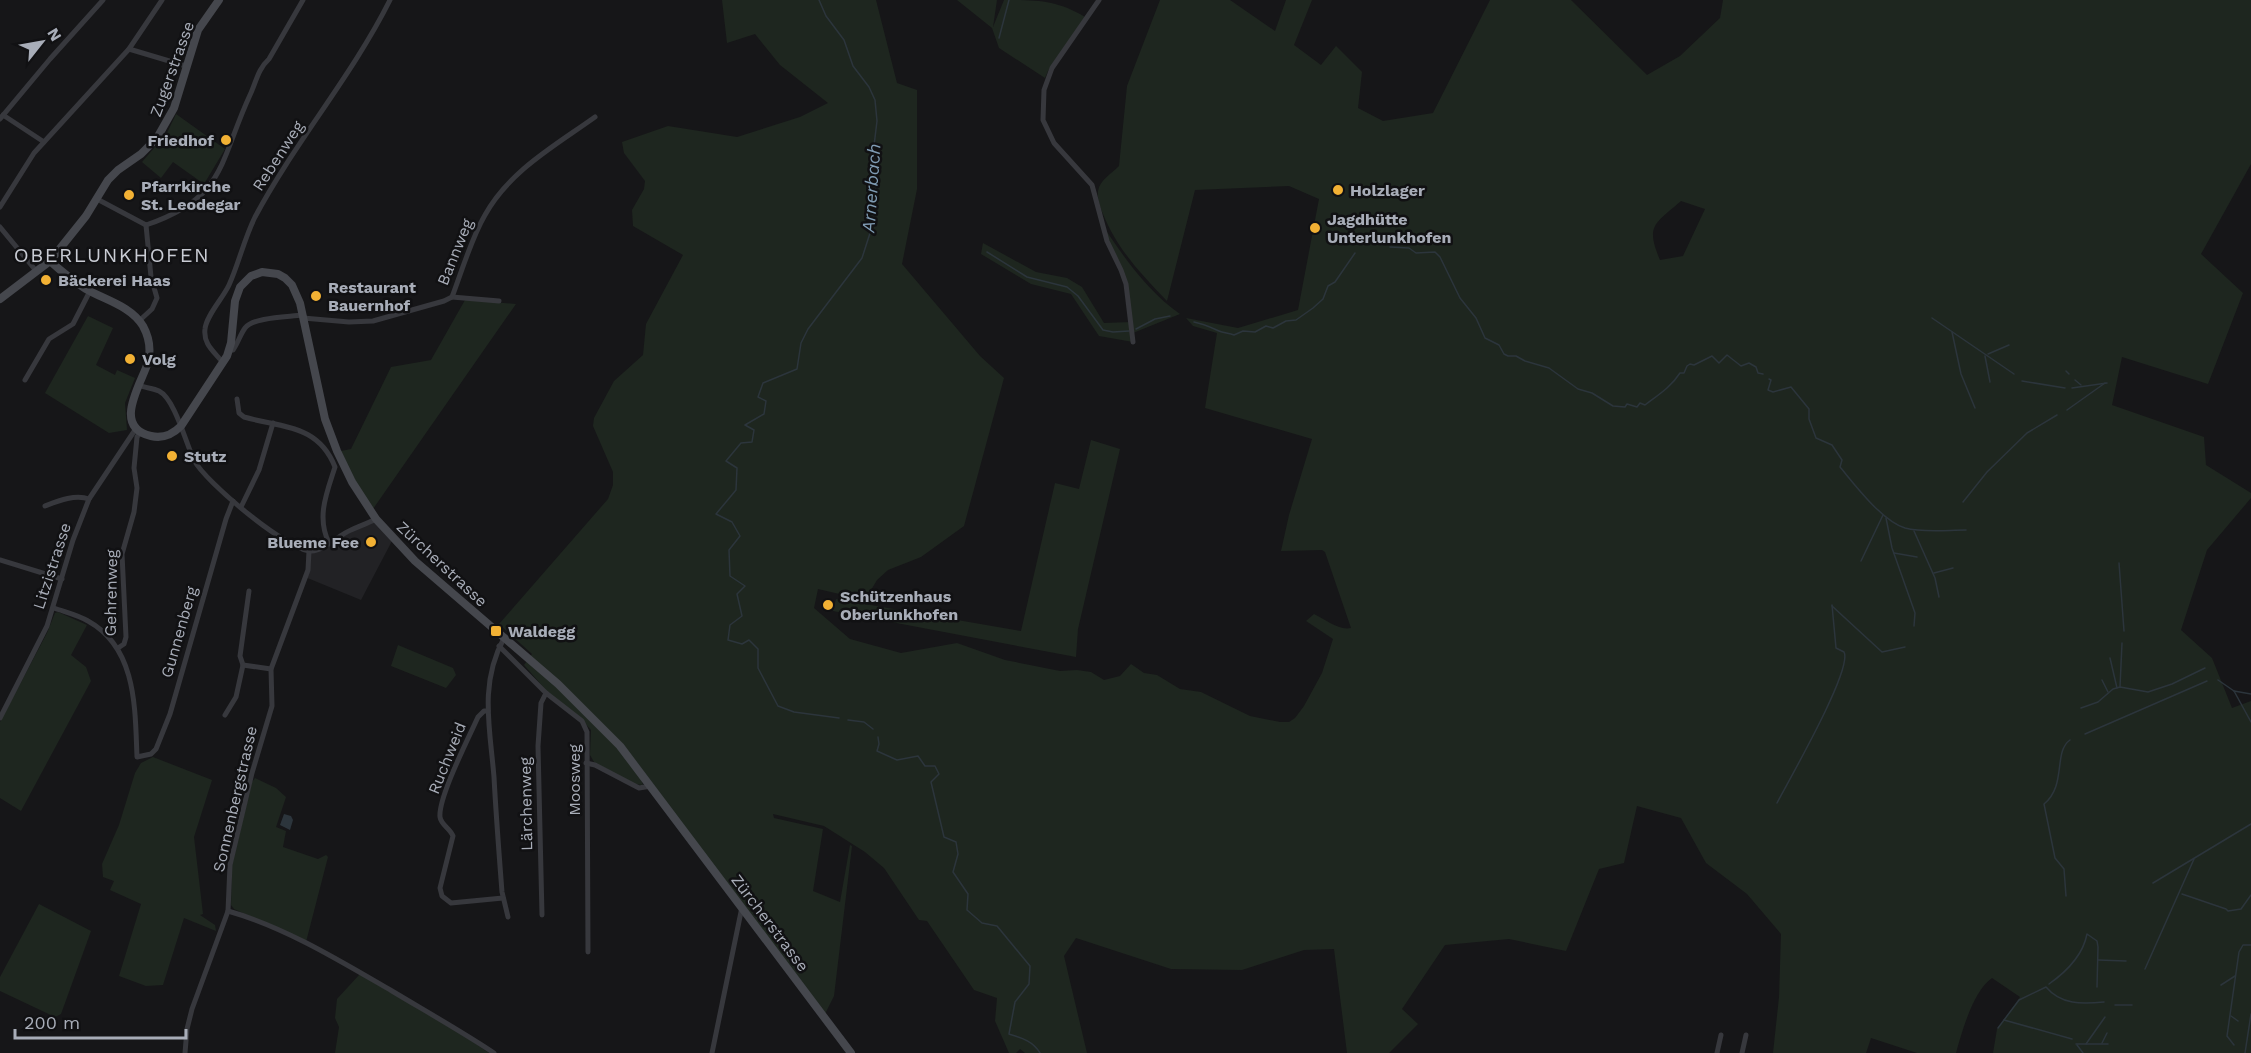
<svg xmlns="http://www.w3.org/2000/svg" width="2251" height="1053" viewBox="0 0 2251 1053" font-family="'Work Sans',sans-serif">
<rect width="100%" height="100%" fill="#161618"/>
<path fill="#222225" d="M376,519L393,539L361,600L305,577L309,551L316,550Z"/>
<g fill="#1e261f" fill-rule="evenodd">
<path d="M722,0H876L897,83L917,90V189L902,264L980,356L1004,378L964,526L921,557L888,570L877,580L865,600L818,589L814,608L850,639L901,653L957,643L1005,660L1060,671L1077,670L1091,672L1104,680L1120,676L1131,664L1144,673L1157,675L1180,689L1201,692L1250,716L1280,722H1289L1295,718L1304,706L1322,673L1333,639L1306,621L1314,614C1325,619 1339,631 1351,628L1325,552L1322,550L1281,551L1289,515L1312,439L1205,408L1217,333L1193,326L1186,318L1238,328L1298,310L1319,199L1289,186L1195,190L1167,301C1141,274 1117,249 1103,214C1100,207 1097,198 1098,191C1100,180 1111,174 1119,166L1127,86L1160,0H1230L1275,31L1286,0H1312L1294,45L1321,65L1336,46L1362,72L1358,108L1383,121L1433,113L1490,0H1571L1647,75L1680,56L1720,18L1723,0H2251V164L2201,254L2243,293L2208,384L2122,357L2112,405L2204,437L2206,465L2251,493V498L2207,550L2181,630L2212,658L2232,708L2251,701V1053H1993L1997,1029L2020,997L1992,978C1973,991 1962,1032 1956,1053H1917L1871,1038L1866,1053H1773L1779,997L1781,934L1747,894L1706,863L1681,818L1637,806L1624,863L1599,869L1566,951L1509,939L1445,945L1402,1009L1418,1024L1389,1053H1347L1334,949L1304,950L1242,970L1171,969L1076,938L1064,956L1087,1053H1025L1020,1049L1016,1053H1009L995,1021L997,998L974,990L927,921L919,920L884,868L865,852L824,826L773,814L774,818L823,829L813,891L840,902L850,845L852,846L834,996L825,1014L635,760L643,785L634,784L594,762L590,755L591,730L582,720L546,690L524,665L532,654L499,624L608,499L613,485V472L593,426L594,418L614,381L643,355L646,324L683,255L633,226L632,210L644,189L645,181L624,153L622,142L668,126L737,137L800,117L828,103L780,65L755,34L727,43ZM1681,201L1705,209L1683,256L1660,260C1645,225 1655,224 1681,201Z"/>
<path d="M957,0H997L993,27L1004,0C1037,0 1057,0 1085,17L1048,71L1045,78L999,48L992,28Z"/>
<path d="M176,114L225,149L204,184L173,162L161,178L142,162L167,133Z"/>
<path d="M1101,223C1123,256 1147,291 1180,314L1133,333V342L1099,336L1071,294L1031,284L981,254L983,243L1036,272L1067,278L1082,287L1104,323L1131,322L1126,284Z"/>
<path d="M465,300L516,304L373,509L358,486L341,451L351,449L391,367L431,360Z"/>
<path d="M88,316L113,328L96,365L115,375L117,370L135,378L125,403L127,430L109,433L45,393Z"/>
<path d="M1091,440L1120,449L1078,629L1076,657L833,611L836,599L1021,631L1055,483L1079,489Z"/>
<path d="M58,612L87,625L71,655L86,667L91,681L21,811L0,798V722L47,633L55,613Z"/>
<path d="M398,645L453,668L456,675L446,688L391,666Z"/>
<path d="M153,757L212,780L194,837L203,914L200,915L215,925L216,931L184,918L163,985L146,986L119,976L141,904L110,890L114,881L103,877L102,864L119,825L135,773L141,763Z"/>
<path d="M255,778L276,788L286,797L276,827L286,831L283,847L318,859L326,855L328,857L306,942L234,909L231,905L232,865L252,782Z"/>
<path d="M39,904L91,931L61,1014L55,1017L0,991V977Z"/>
<path d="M360,974L463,1035L489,1053H335L339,1027L335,1018L337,999Z"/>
</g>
<path fill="#2c353c" d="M284,814L291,816L293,820L290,830L280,825Z"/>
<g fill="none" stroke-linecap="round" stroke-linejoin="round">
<g stroke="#2c353c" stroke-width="1.5">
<path d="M819,0L826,16L844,40L853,66L869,87L875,100L877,121L873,154L877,170L872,227L862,258L808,329L801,343L797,369L763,383L758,397L766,401L764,414L745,425L754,430L752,442L741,443L726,461L737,468L736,490L716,514L732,522L740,536L729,550L730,576L745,586L737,594L742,616L730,625L728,640L742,644L749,640L758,649V668L778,706L794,712L839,718"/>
<path d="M999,38L1009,0"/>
<path d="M1390,247L1409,248L1416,253L1435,252L1440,257L1460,298L1476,318L1485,338L1499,345L1504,354L1508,356H1516L1525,361L1549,368L1578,389L1592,393L1613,406L1625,407L1627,404L1637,407L1640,403L1645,405C1658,395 1671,387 1680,373H1684L1687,366L1690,364L1694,365L1712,356L1719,363L1727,355L1741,366L1749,363L1756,367L1758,373L1763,374"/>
<path d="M987,252L1027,277L1067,287L1078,296L1103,330L1113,332L1129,331"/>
<path d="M1932,318L2014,374"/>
<path d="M1194,322C1204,324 1210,327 1219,331C1223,333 1229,333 1234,335L1243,331L1255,332L1266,326L1273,328L1286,321L1296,320L1313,308L1323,299L1328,286L1335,282L1355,253"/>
<path d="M1136,329L1155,319L1170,316"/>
<path d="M1952,332L1961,374L1975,408"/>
<path d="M1988,354L2009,345"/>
<path d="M1985,356L1990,382"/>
<path d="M2066,371L2069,374"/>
<path d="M1769,379L1771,380L1768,390L1773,392L1791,387L1809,409V419L1816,438L1832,445L1842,460L1840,467C1855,485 1882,521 1905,528C1923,533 1947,530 1966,530"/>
<path d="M2075,380L2081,385"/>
<path d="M2022,381L2065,388"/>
<path d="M2072,388L2107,383"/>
<path d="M2067,410L2105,383"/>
<path d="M1963,502L1987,472L2027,433L2057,415"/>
<path d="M1886,518L1892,548L1915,613L1914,626"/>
<path d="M1914,531L1935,578L1939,597"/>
<path d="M1894,553L1917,557"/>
<path d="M1861,561L1883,515"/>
<path d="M2119,563L2124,631"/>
<path d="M1934,573L1953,568"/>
<path d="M1832,606L1882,652L1905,647"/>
<path d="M2110,658L2117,688"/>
<path d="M2102,680L2108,692"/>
<path d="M2218,680L2234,691L2251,722"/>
<path d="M2120,687L2122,643"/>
<path d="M2234,691L2251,694"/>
<path d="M2081,708L2098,702L2113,689L2120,687L2148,692L2172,684L2205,668"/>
<path d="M848,720L864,722L873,729"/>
<path d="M2085,734L2207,681"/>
<path d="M878,737L879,744L877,751L897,760L918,756L925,766H935L939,774L931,782L944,837L956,842L958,854L953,872L968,894L967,910L982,923L997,926L1030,966L1029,984L1015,1002L1009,1034C1022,1038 1033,1041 1040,1053"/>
<path d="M1777,803C1789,780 1853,669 1844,652L1836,648L1832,605"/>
<path d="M2153,883L2251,824"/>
<path d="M2182,894L2226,909L2228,911L2241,909L2251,895"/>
<path d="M2066,896L2064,869L2055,858L2044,804C2067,785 2053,752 2070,740"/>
<path d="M2098,960L2126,961"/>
<path d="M2145,969L2194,859"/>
<path d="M2049,984C2066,972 2083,955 2087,934L2097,941L2098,947L2097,987"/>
<path d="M2221,985L2235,976"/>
<path d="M2115,1005H2132"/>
<path d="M2231,1016L2238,1021"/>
<path d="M2004,1020L2072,1039"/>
<path d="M1998,1028L2019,1000L2046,987C2061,1005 2082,1004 2104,1002"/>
<path d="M2102,1043L2107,1033"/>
<path d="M2076,1044H2108"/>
<path d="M2086,1044L2105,1017"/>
<path d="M2077,1045L2083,1053"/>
<path d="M2234,1045L2227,1036L2239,952L2243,945H2251"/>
<path d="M2245,1053L2251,1014"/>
</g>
<g stroke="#37383d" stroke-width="5">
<path d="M1099,0L1052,68L1044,90L1043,120L1054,143L1092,185L1107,241L1121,270L1126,284L1133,342"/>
<path d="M129,49L186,66"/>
<path d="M3,115L44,142"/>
<path d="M0,119L50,59L103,0"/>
<path d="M97,199L146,225"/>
<path d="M0,207L34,153L129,49L162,0"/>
<path d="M146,225C226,198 219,162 250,95C256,82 258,69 269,59L303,0"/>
<path d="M0,227L37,272"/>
<path d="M452,297L499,301"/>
<path d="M303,318L349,322L373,321L444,301L452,297C462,271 471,239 485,215C509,171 556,145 595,117"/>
<path d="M139,321L152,309L157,298L151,277L146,225"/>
<path d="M229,350H233C238,343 240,335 245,328C253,317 289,317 302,315"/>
<path d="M223,363C215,352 203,345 205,329C206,316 223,298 229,285C239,263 244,239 255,217C295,142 352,76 390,0"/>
<path d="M25,380L49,339L73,324L90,291"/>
<path d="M138,385C145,388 153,388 159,391C175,399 186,444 194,460C205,482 288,551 311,551C326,550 338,535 351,530C360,526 368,523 376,519"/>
<path d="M237,399L239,413L244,417C282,428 318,424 335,467C327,492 316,517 329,543"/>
<path d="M45,506C58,501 75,494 89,499"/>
<path d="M241,507L259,470L273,423"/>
<path d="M0,560L62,579"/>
<path d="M249,591L240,656L243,665L271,669"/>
<path d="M54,608C65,612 78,615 88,621C137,648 135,709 137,757L151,754L156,749L170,714L226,519L233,501"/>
<path d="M504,638C479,684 490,728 494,777C496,815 499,853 502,892L508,917"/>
<path d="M499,646L546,693L582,721L587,732L588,952"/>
<path d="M118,648L124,644L126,637L122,554L134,512L137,488L134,468L137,437L141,431"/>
<path d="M488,711H484L478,717C469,737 438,798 440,817C441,825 450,828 453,836L440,888L442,896L451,903L503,898"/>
<path d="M225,715L236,697L243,665"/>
<path d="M0,718L47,626L73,540L89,499L137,427"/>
<path d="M586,763L595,765L639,788L651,786"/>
<path d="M228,911C285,927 342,962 392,991C427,1012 461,1031 494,1053"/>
<path d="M542,915L538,746L541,703L546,693"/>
<path d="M185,1053L187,1029L192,1009L228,911L230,865L252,773L272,706L271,669L308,570L309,551"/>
<path d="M712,1053L742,907"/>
<path d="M1717,1053L1721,1035"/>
<path d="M1742,1053L1746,1035"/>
</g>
<g stroke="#45474d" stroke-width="8">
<path d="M50,261C61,271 73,281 86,289C105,300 131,306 143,326C149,337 151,350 148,362C142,383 111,427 151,436C163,439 173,434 181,426L227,356L231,343L235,301L240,287L251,276L262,272L278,274L285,278L292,285L300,303L325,419L337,451L352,482L376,519L415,561L558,684L620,746L851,1053"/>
<path d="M0,299L50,261L86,216L108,180L118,170L141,154L157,138L174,108L198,30L219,0"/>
</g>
</g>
<g fill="#f2b134" stroke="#111113" stroke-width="2">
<circle cx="226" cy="140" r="6"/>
<circle cx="1338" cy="190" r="6"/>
<circle cx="129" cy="195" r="6"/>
<circle cx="1315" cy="228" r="6"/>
<circle cx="46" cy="280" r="6"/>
<circle cx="316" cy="296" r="6"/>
<circle cx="130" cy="359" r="6"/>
<circle cx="172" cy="456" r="6"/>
<circle cx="371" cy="542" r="6"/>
<circle cx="828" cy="605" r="6"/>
<rect x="490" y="625" width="12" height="12" rx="3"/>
</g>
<g text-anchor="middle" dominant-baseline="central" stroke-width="5" stroke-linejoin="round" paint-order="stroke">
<g font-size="16" fill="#a8adb8" stroke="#111113">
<text transform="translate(172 69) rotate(-70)">Zugerstrasse</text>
<text transform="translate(278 156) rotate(-57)">Rebenweg</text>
<text transform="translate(455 252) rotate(-68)">Bannweg</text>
<text transform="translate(442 564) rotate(43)">Zürcherstrasse</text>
<text transform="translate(52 566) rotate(-72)">Litzistrasse</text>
<text transform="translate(111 593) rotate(-89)">Gehrenweg</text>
<text transform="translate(179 632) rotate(-74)">Gunnenberg</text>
<text transform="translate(447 758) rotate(-68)">Ruchweid</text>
<text transform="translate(574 780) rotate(-90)">Moosweg</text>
<text transform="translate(235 799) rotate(-77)">Sonnenbergstrasse</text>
<text transform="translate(526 804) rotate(-91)">Lärchenweg</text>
<text transform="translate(770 923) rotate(53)">Zürcherstrasse</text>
</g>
<g font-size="16" font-weight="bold" fill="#a8adb8" stroke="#111113" text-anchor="start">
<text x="214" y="140" text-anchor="end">Friedhof</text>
<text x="141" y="186">Pfarrkirche<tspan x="141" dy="18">St. Leodegar</tspan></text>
<text x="1350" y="190">Holzlager</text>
<text x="1327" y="219">Jagdhütte<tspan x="1327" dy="18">Unterlunkhofen</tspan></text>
<text x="58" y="280">Bäckerei Haas</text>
<text x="328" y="287">Restaurant<tspan x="328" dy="18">Bauernhof</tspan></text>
<text x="142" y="359">Volg</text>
<text x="184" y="456">Stutz</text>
<text x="359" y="542" text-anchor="end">Blueme Fee</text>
<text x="840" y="596">Schützenhaus<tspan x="840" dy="18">Oberlunkhofen</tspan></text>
<text x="508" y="631">Waldegg</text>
</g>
<g font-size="18" font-style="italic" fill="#7f9bb3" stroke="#111113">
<text transform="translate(871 188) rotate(-86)">Arnerbach</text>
</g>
<g font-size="20" letter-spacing="1.5" fill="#c9ccd4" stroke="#111113">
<text x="112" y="255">OBERLUNKHOFEN</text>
</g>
</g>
<g transform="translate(42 42) rotate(59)" stroke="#111113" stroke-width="4.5" paint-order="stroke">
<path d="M0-4.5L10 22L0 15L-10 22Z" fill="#a8adb8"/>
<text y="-9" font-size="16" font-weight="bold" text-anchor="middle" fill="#a8adb8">N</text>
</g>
<path d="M15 1029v9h171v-9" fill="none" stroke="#a8adb8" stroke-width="3"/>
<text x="24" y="1029" font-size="18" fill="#a8adb8" stroke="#111113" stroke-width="4.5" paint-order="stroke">200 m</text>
</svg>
